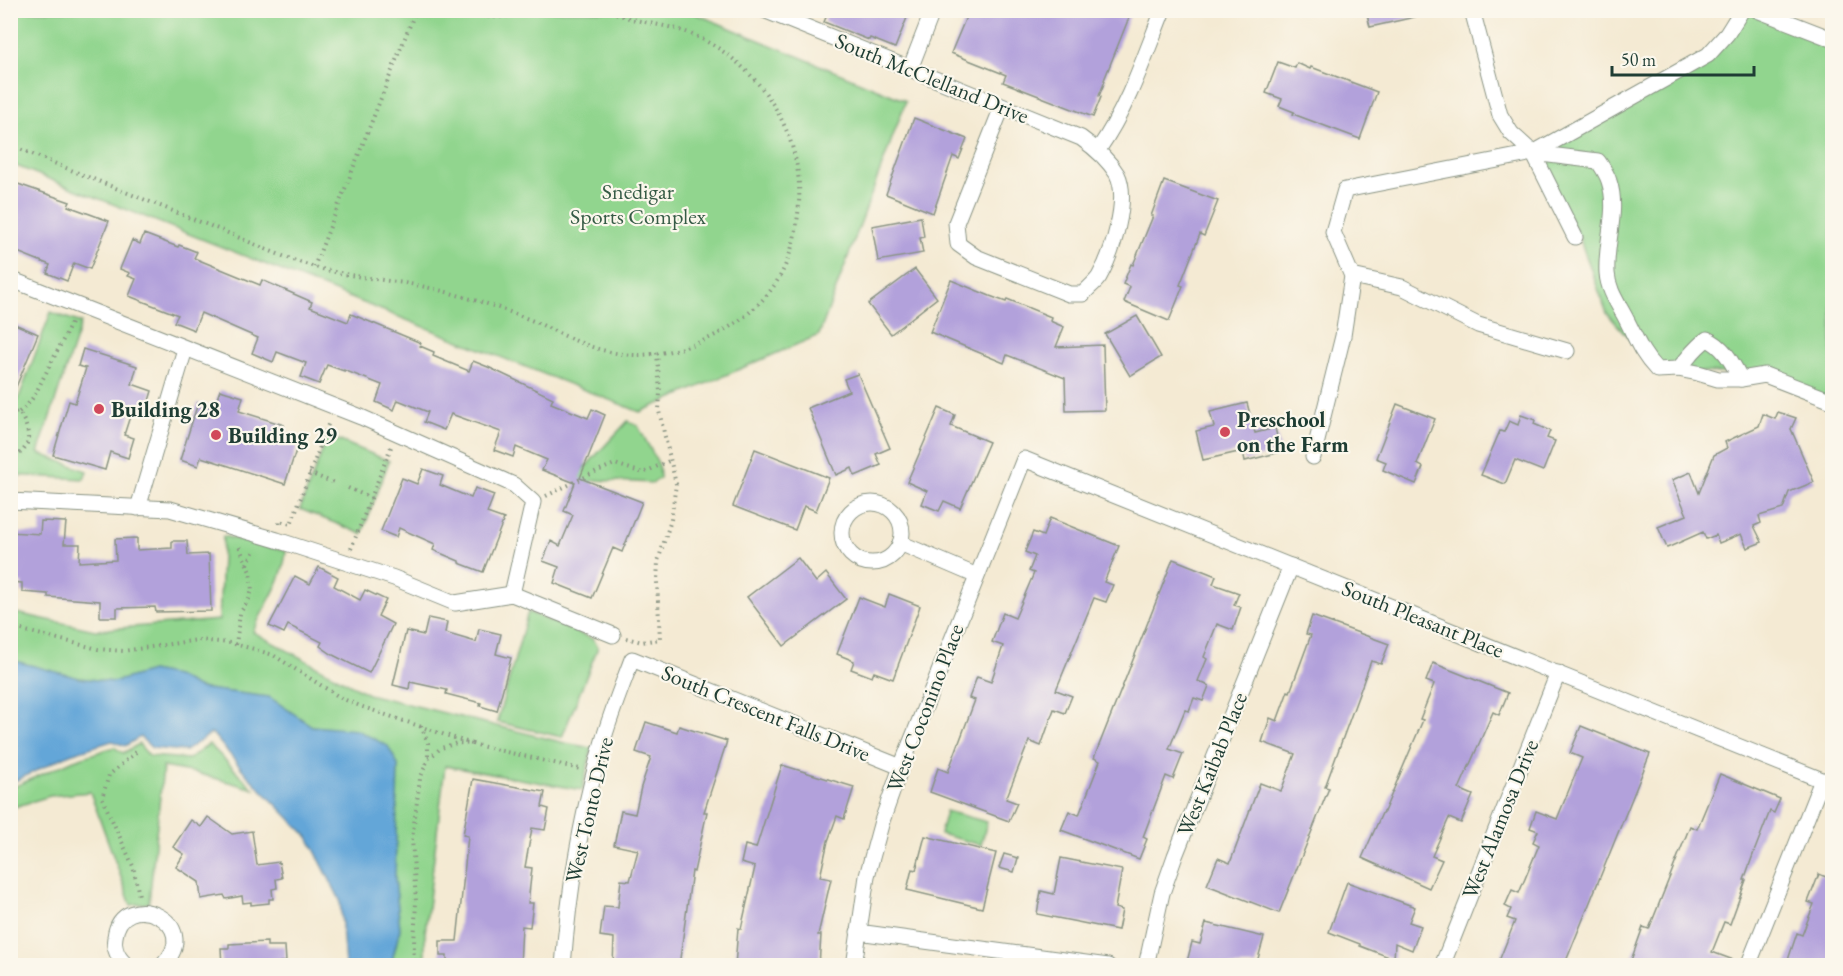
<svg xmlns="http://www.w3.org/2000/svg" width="1843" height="976" viewBox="0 0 1843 976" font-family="'EB Garamond',serif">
<rect width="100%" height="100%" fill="#fbf7ec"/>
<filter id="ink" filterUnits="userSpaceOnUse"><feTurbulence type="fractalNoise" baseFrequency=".0167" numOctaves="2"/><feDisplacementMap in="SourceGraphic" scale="12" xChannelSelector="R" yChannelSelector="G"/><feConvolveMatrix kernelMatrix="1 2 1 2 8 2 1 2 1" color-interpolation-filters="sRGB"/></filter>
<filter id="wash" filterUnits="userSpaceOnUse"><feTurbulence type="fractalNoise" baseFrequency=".008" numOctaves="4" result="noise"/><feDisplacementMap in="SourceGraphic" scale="24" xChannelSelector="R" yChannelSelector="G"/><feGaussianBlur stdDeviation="1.35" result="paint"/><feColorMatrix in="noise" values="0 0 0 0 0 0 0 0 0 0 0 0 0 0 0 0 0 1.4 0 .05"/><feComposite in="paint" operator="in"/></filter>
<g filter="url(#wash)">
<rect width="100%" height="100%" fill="#f4ead3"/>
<g fill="#91d58e" stroke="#588961" stroke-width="1.5">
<path d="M10,11H689L906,101L819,335L640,412L11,164Z"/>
<path d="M1738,11H1757L1832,39V402L1765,375L1657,370L1607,313L1579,237L1535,149L1708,55Z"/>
<path d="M51,312L81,323L38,453L87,471L84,479L11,475L10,397L18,400Z"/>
<path d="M628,421L638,426L659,465L660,478L653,483L593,480L588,487L572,481Z"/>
<path d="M328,436L389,461L362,534L300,509Z"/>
<path d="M223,536L286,551C283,584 265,603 253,632L368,694L565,743L592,748L582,790L445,766L425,933V965H391L400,929L395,878L398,765L340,730L312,726L269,697L199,688L176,676L151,671L114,682L79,678L11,660V612L95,630L219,620Z"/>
<path d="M528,612L593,639L598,647L562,737L497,722Z"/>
<path d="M139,744L149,756L189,759L209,744L254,789L196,773L163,767L149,903L131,905L90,792L50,796L11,808V788L74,760L114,747L123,753Z"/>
<path d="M946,811L987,822L981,845L940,834Z"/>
</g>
<path fill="#63a6d8" stroke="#417286" stroke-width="1.5" d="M11,660L79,678L114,682L151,671L176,676L199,688L269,697L312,726L357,730L388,746L398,765L395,878L400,929L391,965H345L340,900L308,837L247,775L212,733L185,751L152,748L140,737L125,746L112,741L70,754L11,783Z"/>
<g id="blocks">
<g fill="#b2a1db">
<path d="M829,10H910L895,48L870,38L869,40L824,22Z"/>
<path d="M969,10H1132L1104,80L1105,81L1099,96L1101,97L1093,117L1003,82L1006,75L951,53Z"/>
<path d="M1366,10H1414L1415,17L1370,27Z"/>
<path d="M1278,62L1295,68L1297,63L1310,69L1311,67L1377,92L1360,139L1293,114L1294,112L1279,106L1282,99L1266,93Z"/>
<path d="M914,118L967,139L959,159L953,156L933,213L886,194Z"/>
<path d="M1164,181L1218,201L1204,236L1200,234L1180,285L1183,286L1169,321L1124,302L1130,287L1123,284L1131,264L1133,265L1153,216H1151Z"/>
<path d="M18,184L70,202L68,206L109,221L90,269L74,263L67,281L47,273L50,265L10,249V191L14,192Z"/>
<path d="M921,217L924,237L920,238L923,253L878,261L872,226Z"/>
<path d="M144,234L178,247L179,245L197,252L194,258L260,285L262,280L312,302L310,307L348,322L351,314L421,343L420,346L434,352L433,356L469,371L473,361L488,367L553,398L551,403L588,418L592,409L605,415L580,478L642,502L622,552L613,548L592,598L554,583L559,567L543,561L551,541L560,546L573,515L564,511L575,483L542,470L547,460L516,447L513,457L494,450L501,432L451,414L444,430L424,422L428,412L398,400L394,410L376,402L382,385L344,370V371L327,365L319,384L301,377L306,363L277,352L273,362L252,353L258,338L201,313L194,330L174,322L178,315L129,296L136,279L128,276L130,273L120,269L132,240L140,244Z"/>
<path d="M915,269L937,298L891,334L868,304Z"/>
<path d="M951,280L990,296L1006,302L1007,299L1051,317L1050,321L1064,327L1056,347L1103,345L1105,410L1066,411L1065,378L1007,355L1004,363L930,332Z"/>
<path d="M1137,316L1161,357L1130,376L1105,334Z"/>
<path d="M10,322L38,334L11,399H10Z"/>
<path d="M83,349L137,366L132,384L152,391L146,411L133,407L124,435L134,438L128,458L110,452L105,470L53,455L69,401L75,403L86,368L78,366Z"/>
<path d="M858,374L890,448L876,454L881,465L855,476L852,468L836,475L808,408L849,391L844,379Z"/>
<path d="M220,390L243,397L239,411L284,425L282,432L300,438L285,484L201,457L198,466L180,460L198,403L214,408Z"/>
<path d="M1247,403L1255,433L1275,428L1281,452L1245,461L1243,451L1203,460L1196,431L1214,427L1210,412Z"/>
<path d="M1397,404L1435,419L1417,464L1423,467L1416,484L1383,470L1386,462L1376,458Z"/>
<path d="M939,408L955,415L951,426L989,442L960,508L944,501L939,511L922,504L927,491L907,482Z"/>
<path d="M1778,412L1796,418L1791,429L1814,482L1789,492L1783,509L1759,516L1761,523L1754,526L1762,542L1747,548L1741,534L1719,543L1716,535L1706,539L1703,532L1667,548L1658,527L1687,515L1672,480L1691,472L1699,493L1714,455L1727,448L1725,442L1759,426L1763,414L1775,419Z"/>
<path d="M1521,415L1535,420L1534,424L1550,431L1547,438L1555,441L1543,471L1515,460L1505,484L1481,475L1500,431L1504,432L1509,421L1518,425Z"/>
<path d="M755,449L829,478L816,511L804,506L795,530L733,506Z"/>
<path d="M423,469L443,476L440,485L471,498L475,488L494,495L487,513L504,519L483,572L459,563V561L433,550L435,544L399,528L396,537L381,531L402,478L417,484Z"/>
<path d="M1050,518L1119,546L1104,582L1113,585L1106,602L1094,598L1056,690L1072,696L1065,713L1054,709L1041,746L1029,741L1006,799L1017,803L1009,821L930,792L938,768L948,772L975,700L969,698L977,677L991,682L1003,646L992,642L1003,613L1015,618L1034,573L1029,571L1035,556L1025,552L1033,532L1043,536Z"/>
<path d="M41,521L66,522L64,544H80L79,562L116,560L115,539L137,538V550L172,548V541H187L188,555L209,554L211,611L156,612L155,607L117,608V617H100V601L48,597V594L22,592V583L10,582V532L40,534Z"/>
<path d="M798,558L816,582L826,573L846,599L784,646L747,597Z"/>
<path d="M1173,559L1216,576L1213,584L1239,593L1234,605L1241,607L1233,630L1217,624L1204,657L1207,659L1198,681L1209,686L1203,701L1194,698L1189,711L1185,710L1169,749L1183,754L1173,779L1166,776L1143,837L1147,839L1139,859L1061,830L1069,811L1079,815L1100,761L1094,758Z"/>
<path d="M319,567L338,577L334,586L360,600L365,590L386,600L378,616L393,624L369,673L333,655L320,646L322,642L288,625L284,633L269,626L295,576L310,584Z"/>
<path d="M889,594L920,606L893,679L874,672L872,677L851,669L854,661L837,654L859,597L885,607Z"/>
<path d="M1312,616L1389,644L1381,664L1371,661L1325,787L1329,788L1279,913L1207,885L1218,858L1230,863L1260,783L1281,791L1295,754L1262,742L1270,718L1277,721L1288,691L1290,692L1311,635L1306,634Z"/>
<path d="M428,618L447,622L445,633L476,642L479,629L501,634L496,654L511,658L497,711L480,706L481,703L446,694L447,690L410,682L409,689L393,685L406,631L424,635Z"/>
<path d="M1433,663L1508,693L1499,715L1493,712L1459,789L1473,795L1461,823L1449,818L1432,856L1442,860L1429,888L1362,858L1383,811L1384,812L1423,720L1420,719L1434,684L1426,681Z"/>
<path d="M646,722L677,732L679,726L727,741L704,812H707L694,872L692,871L679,966H613L614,938L600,936L604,906L618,907L621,880L630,881L638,850L614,845L621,811L635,814L641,787L651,757L636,752Z"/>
<path d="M1581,726L1650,754L1564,966H1497L1515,921L1507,918L1511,909L1505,906L1512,890L1519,893L1539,845L1533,842L1538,831L1530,828L1536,811L1557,819L1582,758L1570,753Z"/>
<path d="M782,765L854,787L844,819L837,816L828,841L820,877L831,879L818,935H821L819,966H735L738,928L741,929L755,867L741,863L745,845L756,848Z"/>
<path d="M1720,774L1780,799L1774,813L1770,811L1754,852L1744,880H1746L1730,924L1724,922L1712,952L1739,962L1738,966H1629L1643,927L1649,929L1690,826L1697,829Z"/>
<path d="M473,779L545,792L542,807L549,809L545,830L532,828L525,867L532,868L528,903H533L530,927L522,926L520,966H447V956H440V941H457L468,836L463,835Z"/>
<path d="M208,817L232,834L252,831L257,865L279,862L282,878L276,879L277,888L272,889L273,899H269V903L251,905V902L243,903L242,896L226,899L224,895L201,899L199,882L176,867L184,854L173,847L191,820L201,827Z"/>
<path d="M925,836L996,853L982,908L907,890L912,869L916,870Z"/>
<path d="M1004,854L1018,858L1014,872L999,868Z"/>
<path d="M1061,858L1122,870L1115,908L1122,910L1118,930L1037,914L1041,891L1054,894Z"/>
<path d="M1819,874L1833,880V966H1786L1797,933L1802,935L1814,904L1808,902Z"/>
<path d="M1347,882L1415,907L1409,922L1421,926L1412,950L1395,943L1394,959L1360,946V944L1329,932Z"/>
<path d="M1206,923L1264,937L1256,966H1186L1192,942L1200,944Z"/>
<path d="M267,942V946H285L286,962H280V966H222L221,948H229V944Z"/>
</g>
</g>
</g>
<g filter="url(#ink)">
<use href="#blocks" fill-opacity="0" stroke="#8a9484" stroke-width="1.5"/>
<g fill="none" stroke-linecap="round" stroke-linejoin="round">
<defs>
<g id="minor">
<path d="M764,10L1081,138C1095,148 1108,159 1117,174C1130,199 1112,254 1099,277C1095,283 1088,288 1083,294H1069L976,257L958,244L956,223L1002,107"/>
<path d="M1472,10L1500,115L1511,133L1533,153L1575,237"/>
<path d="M1757,10L1832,39"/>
<path d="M910,69L933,10"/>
<path d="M1098,150C1128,107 1144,58 1163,10"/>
<path d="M1533,153L1598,161C1602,167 1607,174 1609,181C1619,211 1605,242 1607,273C1608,289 1617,302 1624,315C1636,337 1639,351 1657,370L1678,369L1698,373L1718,379H1741L1765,375L1832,401"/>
<path d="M1352,276L1402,287L1478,325L1567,351"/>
<path d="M10,279L361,417L514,485L533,502L512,594"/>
<path d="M1678,369C1689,358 1693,349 1707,339C1725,347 1732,363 1741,379"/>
<path d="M1313,457L1343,336L1352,276L1333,232L1345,190L1533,153L1708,55L1727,34L1742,10"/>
<path d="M10,501L170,509L277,540L394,578L455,603L512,594"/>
<circle cx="872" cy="533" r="30"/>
<path d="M138,508L185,349"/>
<path d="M900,543L977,576"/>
<path d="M512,594L613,635"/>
<path d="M858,932L1108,966"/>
<path d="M128,966C118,959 113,948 115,937C121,885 207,922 162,966"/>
<path d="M563,966C569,889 581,814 603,741C611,713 622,686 632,659L901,767"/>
<path d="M854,966L867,876L882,821L901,767L1024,459L1822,780L1748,966"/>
<path d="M1146,966L1162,893L1175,856L1291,566"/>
<path d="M1442,966L1558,673"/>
</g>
</defs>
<use href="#minor" stroke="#8a9484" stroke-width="17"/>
<g stroke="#8a9484" stroke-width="4" stroke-dasharray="1.5 4.5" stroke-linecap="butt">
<path d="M465,10C483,19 506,20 524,10"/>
<path d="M10,145C78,173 145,200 213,227C247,240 280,257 315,267C346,276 378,279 410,284C434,288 458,295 481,302C500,308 519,315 538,323C569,338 599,354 635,355C690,355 751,325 779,278C790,259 796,235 798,214C808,136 758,59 686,32C662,23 631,23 610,10"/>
<path d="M314,267L416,10"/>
<path d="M19,412C35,400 37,389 46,373C55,355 64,339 72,321"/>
<path d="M10,414L19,412C31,431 34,449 10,459"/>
<path d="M309,473L334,483"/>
<path d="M348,488L371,498"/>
<path d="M546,496L597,471L615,464L643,473L671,460"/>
<path d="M279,524V521L291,524L329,422"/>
<path d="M351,549L391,447"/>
<path d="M247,564L255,549"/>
<path d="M10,627L98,649L123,651L198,640L230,643L254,649L273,655L341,698L360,706L472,744"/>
<path d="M626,638L642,642L660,639L657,582L658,561L671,520L676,484L659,411L660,392L657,353"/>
<path d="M236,645L240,613L249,599L252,590L250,572L239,546"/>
<path d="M421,726L428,743V759"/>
<path d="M136,752L109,775L102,798L133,866L139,896"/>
<path d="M413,966L416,902L412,839L420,779L428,759L441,748L457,743L472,744L580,769"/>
</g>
<use href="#minor" stroke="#fff" stroke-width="15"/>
</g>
</g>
<g fill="#d1495b" stroke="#fbf7ec" stroke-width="2">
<circle cx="99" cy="409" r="6"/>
<circle cx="1225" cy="432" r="6"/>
<circle cx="216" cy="435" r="6"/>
</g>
<g text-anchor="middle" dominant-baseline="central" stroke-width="4.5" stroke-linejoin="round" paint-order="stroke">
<g font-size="22" fill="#1f3d34" stroke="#fbf7ec">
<text transform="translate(932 78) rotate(22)">South McClelland Drive</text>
<text transform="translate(1423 619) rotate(22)">South Pleasant Place</text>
<text transform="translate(925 708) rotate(-69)">West Coconino Place</text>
<text transform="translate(766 713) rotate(22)">South Crescent Falls Drive</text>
<text transform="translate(1212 764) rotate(-68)">West Kaibab Place</text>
<text transform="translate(589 810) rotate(-77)">West Tonto Drive</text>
<text transform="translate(1500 819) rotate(-68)">West Alamosa Drive</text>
</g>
<g font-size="22" fill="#365b46" stroke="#fbf7ec">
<text x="638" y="191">Snedigar<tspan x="638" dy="25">Sports Complex</tspan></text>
</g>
<g font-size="22" font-weight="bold" fill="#1f3d34" stroke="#fbf7ec" text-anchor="start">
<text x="111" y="409">Building 28</text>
<text x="1237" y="419">Preschool<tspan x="1237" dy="25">on the Farm</tspan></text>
<text x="228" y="435">Building 29</text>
</g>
</g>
<rect width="1843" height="976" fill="none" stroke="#fbf7ec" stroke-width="36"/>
<path d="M1612 66v9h142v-9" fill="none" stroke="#1f3d34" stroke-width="3"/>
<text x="1621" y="66" font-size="18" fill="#1f3d34" stroke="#fbf7ec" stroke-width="4.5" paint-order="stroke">50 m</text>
</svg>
